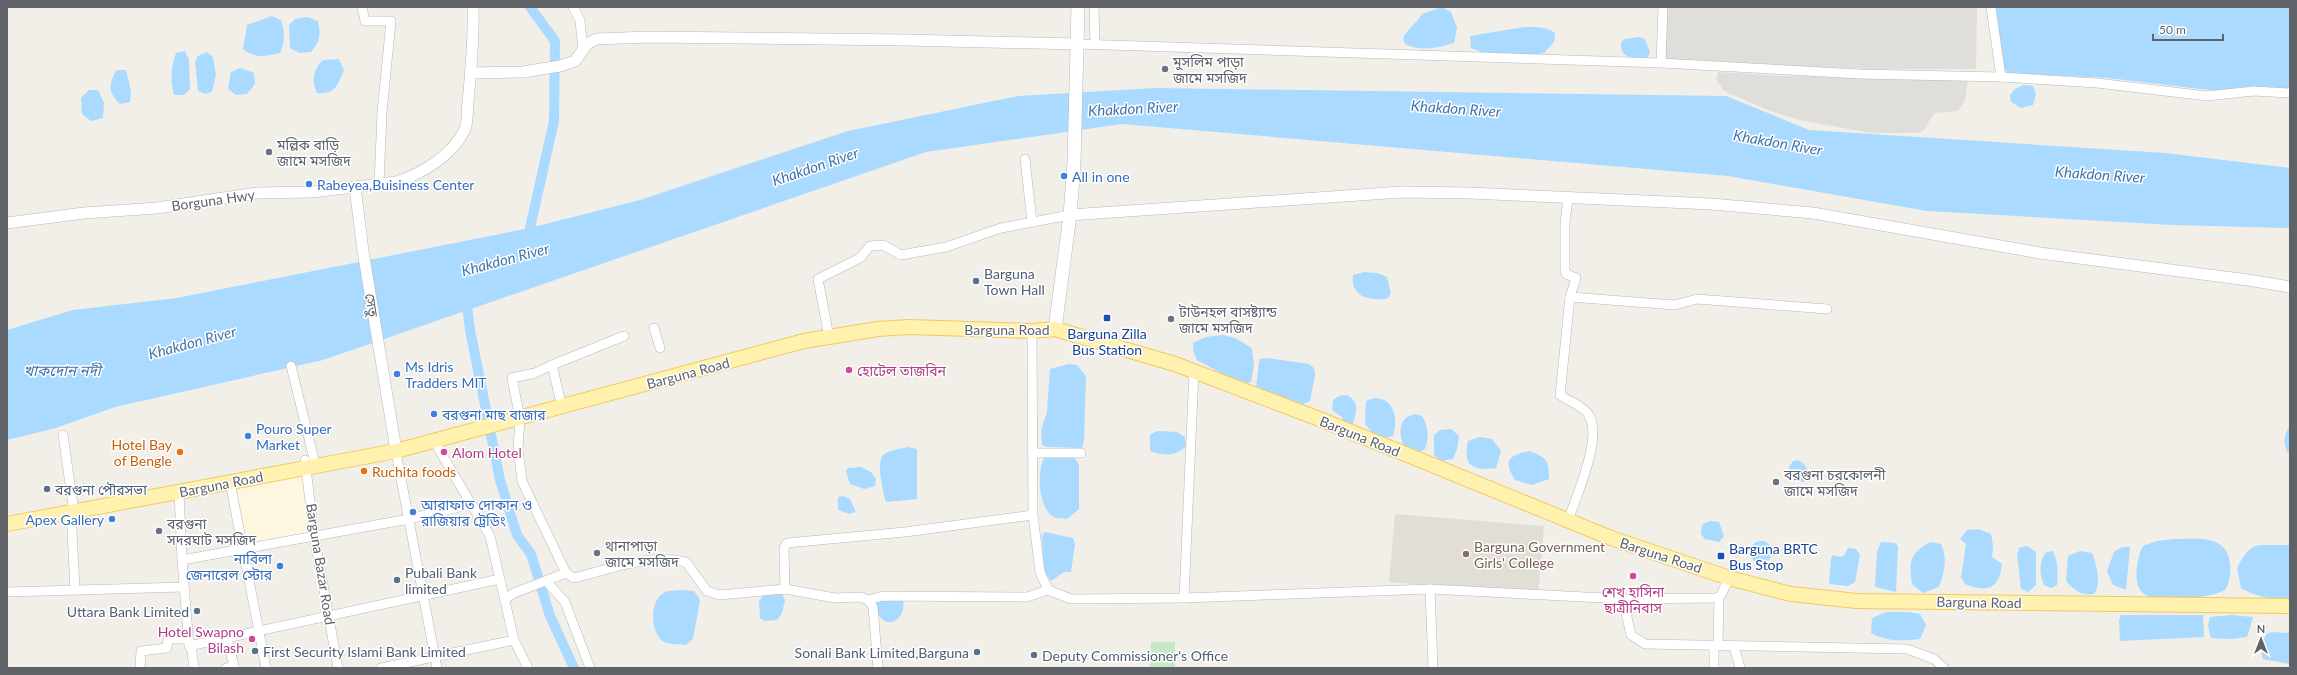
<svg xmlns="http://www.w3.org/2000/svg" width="2297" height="675" viewBox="0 0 2297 675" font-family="Lato,'Noto Sans Bengali',sans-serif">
<rect width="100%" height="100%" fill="#f1efe8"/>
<path fill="#fef7e0" d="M304,461L313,535L244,549L230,475Z"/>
<g fill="#e0deda">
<path d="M1664,7H1977L1976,69H1877L1761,65L1663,59Z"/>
<path d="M1718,72L1780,76L1968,79L1965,100L1962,106L1957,111L1935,113L1929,121L1925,129L1920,133H1871L1799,120L1770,111L1724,91L1716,79Z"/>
</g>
<path fill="#e1ded6" d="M1395,514L1544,526L1538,595L1389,582Z"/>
<path fill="#c5e8c5" d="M1151,642H1175V668H1150Z"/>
<g fill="#aadaff">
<path d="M1442,7L1451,12L1457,28L1454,43C1436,48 1421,52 1405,44L1403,38C1408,28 1416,24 1422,14Z"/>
<path d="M1994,7H2290V89L2209,90L2108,78L2008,73L2004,69Z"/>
<path d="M272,16L281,20C285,32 285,42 280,53C266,56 254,59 243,49L247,25Z"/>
<path d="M307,17L318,21C321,34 320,42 311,52L299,53L290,48L289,25L295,19Z"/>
<path d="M1524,27C1535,27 1546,26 1555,33L1554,42L1544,53L1533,55L1481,52L1471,48L1470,36Z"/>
<path d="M1639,37L1645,39L1650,52L1647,59C1635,59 1620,59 1621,43L1624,39Z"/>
<path d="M185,51L189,60L190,89L184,95H174C170,81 171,67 176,53Z"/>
<path d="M207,52L213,57L216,75L212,92L205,94L198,91L195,62L198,56Z"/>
<path d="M339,59L344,70C337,85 336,95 317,93C311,80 313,70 323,60Z"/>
<path d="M240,68L254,73L255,84L247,94L236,95L228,89L231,72Z"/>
<path d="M117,70H126L131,91L130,102L120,104C108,93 108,84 117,70Z"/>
<path d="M2023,85L2033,86L2036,94L2033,105L2021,108L2011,102L2010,95L2015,89Z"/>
<path d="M1156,88L1726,96L1809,130L2165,153L2290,168V228L2172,225L1927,211L1728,176L1122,124L926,152L323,360L115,407L56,428L7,440V330L73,310L177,298L530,228L640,200L848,131L1018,96Z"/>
<path d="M89,90H98L104,103L103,118L91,121L82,114L81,98Z"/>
<path d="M1364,272L1377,273L1387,277L1391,294L1387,299C1370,300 1350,298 1353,275Z"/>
<path d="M1223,335L1235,338L1252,348L1254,366L1251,382L1241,384L1197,360L1193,350V343L1206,337Z"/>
<path d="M1266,358L1309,364L1314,368L1315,375L1310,401L1299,406L1256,388L1259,362L1260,359Z"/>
<path d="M1069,364L1077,365L1086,376L1084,441L1082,448L1047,447L1042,445L1041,430L1047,412L1050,369Z"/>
<path d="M1347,395C1361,403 1356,413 1352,427L1344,423L1342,417L1332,410L1333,400L1339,396Z"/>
<path d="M1374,398C1395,398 1398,419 1393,436C1380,440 1373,434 1365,424L1366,401Z"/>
<path d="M1415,414L1422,416C1428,425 1430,441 1424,450L1413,453L1404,448C1399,433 1397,418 1415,414Z"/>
<path d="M2290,425V452H2287C2283,441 2284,435 2290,425Z"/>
<path d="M1451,429L1459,436L1457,449L1453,459L1440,461L1434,455V435L1440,430Z"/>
<path d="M1157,431L1177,432L1185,437L1186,446C1176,457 1163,456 1150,451V435Z"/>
<path d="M1480,437L1492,439L1501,451L1496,468C1473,471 1462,466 1468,441Z"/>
<path d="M907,447L917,449V499L886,502C883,492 876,463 883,455C889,450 900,449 907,447Z"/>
<path d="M1529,451C1546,457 1549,460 1549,479L1532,485L1515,480C1503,460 1508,456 1529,451Z"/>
<path d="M1051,457L1075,458L1079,465V509L1067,519C1063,518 1057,519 1054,517C1038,509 1037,472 1044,458Z"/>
<path d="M1798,460C1806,464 1810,471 1808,480C1801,483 1797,482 1791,478L1789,467L1793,461Z"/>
<path d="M861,467L871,472L876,479L875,486L864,489L850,484L846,471L848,468Z"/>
<path d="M843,496L850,499L856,512L849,514L838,510V497Z"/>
<path d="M1710,521L1719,522L1724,536L1719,542L1705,539L1701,534L1702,525Z"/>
<path d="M1979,529L1991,534L1993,545L1992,557L2002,564C1999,589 1988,593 1965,584L1961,577L1966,544L1960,539L1967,530Z"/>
<path d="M1045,532L1073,538L1075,544L1071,572H1064L1051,581L1043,570L1042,535Z"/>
<path d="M2175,539C2197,539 2227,534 2230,563C2231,574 2230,581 2225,590C2210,598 2157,606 2143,593C2132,583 2137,558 2143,546L2157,541Z"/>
<circle cx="1761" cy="552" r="11"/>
<path d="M1881,542L1895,543L1898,546L1896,592L1875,587L1877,552Z"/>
<path d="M1930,542L1941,544C1948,558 1944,573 1939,587L1923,593L1912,584C1909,561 1909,554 1930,542Z"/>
<path d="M2259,545H2290V598C2273,600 2256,597 2241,588L2237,568C2243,557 2247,548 2259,545Z"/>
<path d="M2027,546L2036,552V585L2028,592L2021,589L2017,555L2019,548Z"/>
<path d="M2122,547H2130L2126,590L2113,585L2107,571L2114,552Z"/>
<path d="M1848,548L1856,549L1860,555L1855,582L1848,586L1829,584L1831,558L1833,555L1841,557L1844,556Z"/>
<path d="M2053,551C2058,562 2058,573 2057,585L2051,588L2044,585C2039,573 2039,562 2046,552Z"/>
<path d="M2080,551L2092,553C2096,563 2102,584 2094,594C2081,596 2075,590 2066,581L2068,556Z"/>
<path d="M680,590L694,591L700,600L693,639L686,645C680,644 670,645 664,642C650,634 649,599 665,592C669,590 676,591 680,590Z"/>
<path d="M781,592L785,600L782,613L777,620L765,621L760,618L759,601L764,594Z"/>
<path d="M878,597L903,599C907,621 883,635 874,605Z"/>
<path d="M1886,612H1908L1920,614L1926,625L1920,639C1902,641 1887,642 1871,633L1872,618Z"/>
<path d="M2121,615H2203L2204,637L2120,641L2119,620Z"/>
<path d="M2231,615L2253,617L2247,637L2231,639L2211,638L2208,626L2210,617Z"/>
<path d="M2272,632L2290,633V664L2263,659C2260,651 2262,641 2266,634Z"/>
</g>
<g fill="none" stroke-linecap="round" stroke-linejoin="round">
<g stroke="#aadaff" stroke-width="10">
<path d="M530,228L554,121L555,41L530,7"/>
<path d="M466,298L470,330L500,480L517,535L531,554L550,616L574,668"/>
</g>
<defs>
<g id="minor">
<path d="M362,7L365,21H391L382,112L379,184"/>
<path d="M573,7L580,20L583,51"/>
<path d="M1094,7L1095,45"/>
<path d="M1991,7L2001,77"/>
<path d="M1077,44L1661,63L1860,74L2001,77L2097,83L2207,96L2254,91L2290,93"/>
<path d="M1661,63L1663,7"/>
<path d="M1025,159L1032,222"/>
<path d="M1570,297L1675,305L1697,299L1827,309"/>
<path d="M654,328L660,348"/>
<path d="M1032,331L1033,515L1040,572L1048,590L1071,599L1184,598L1430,589L1623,599L1716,598L1721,595L1729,578"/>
<path d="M829,337L818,279L860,258L870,246L883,245L901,255L946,247L1001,228L1070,215"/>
<path d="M552,365L535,373L512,378L520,418L518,449L522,481L566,573L574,578C611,569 649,553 686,562L707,591L719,595L785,589L835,598L860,597L868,600L873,607L878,668"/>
<path d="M291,366L314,459"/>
<path d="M562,407L552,365L624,336"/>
<path d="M63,435L73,505"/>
<path d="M434,441L490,536L514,640L528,668"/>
<path d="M395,447L437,668"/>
<path d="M1033,453H1081"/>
<path d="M305,460L314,535L338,668"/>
<path d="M230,482L266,668"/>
<path d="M179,492L182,560L189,646L500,579"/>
<path d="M71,511L75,590"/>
<path d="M1568,521C1576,496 1604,436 1588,414C1582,405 1568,401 1560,395L1570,297L1576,278L1566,274L1565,269V223L1568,198"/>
<path d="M182,560L409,519L472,504"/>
<path d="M547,582L565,602L590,668"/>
<path d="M785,589L784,548L787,543L905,532L1033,515"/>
<path d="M1430,589L1433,668"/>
<path d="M7,592L184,587"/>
<path d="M1184,598L1194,371"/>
<path d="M505,599L514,593L566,573"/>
<path d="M1623,599L1631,635L1645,644L1907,649L1934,659L1944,668"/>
<path d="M868,600L883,596L1027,597L1048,590"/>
<path d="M191,645L194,668"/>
<path d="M1714,645V668"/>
<path d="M1718,645L1719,597"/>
<path d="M1734,646L1740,668"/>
<path d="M140,668L141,651L167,648L168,639H188"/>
<path d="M226,668L234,666L227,638"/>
<path d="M381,668L514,640"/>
</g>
<g id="tertiary">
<path d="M471,73L523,72L560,66L575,61L587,44L596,39L648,37L905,40L1077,44"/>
<path d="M355,187L363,251L395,444"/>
<path d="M1070,215L1402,192L1469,193L1711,204L1813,213L2040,253L2248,280L2290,287"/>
<path d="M7,223L84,213L157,208L257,193L312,192L396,182C422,174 454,154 465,129C468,122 467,110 468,102C471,71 474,38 473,7"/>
</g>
<path id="secondary" d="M1055,329L1070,215L1074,163L1078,7"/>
<path id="primary" d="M7,524L396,451L804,341L878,329L909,327L1032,331L1055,329L1175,364L1322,420L1611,538L1729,578L1791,594L1857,601L2290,606"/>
</defs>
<use href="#minor" stroke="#b5b8bc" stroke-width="10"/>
<use href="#tertiary" stroke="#b5b8bc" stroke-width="12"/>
<use href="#secondary" stroke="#b6babf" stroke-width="14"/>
<use href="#primary" stroke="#f2c960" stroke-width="16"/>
<use href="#minor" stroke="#fff" stroke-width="9"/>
<use href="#tertiary" stroke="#fff" stroke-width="11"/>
<use href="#secondary" stroke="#fff" stroke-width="13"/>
<use href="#primary" stroke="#fff2af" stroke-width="14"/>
</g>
<g fill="#6b7280" stroke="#fff" stroke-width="1.5">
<circle cx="1165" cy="69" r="4"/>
<circle cx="269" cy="152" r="4"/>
<circle cx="1171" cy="319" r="4"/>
<circle cx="1776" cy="482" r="4"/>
<circle cx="159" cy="531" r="4"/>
<circle cx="597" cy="553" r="4"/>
</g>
<g fill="#3f7fe0" stroke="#fff" stroke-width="1.5">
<circle cx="1064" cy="176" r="4"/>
<circle cx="309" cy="184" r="4"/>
<circle cx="397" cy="374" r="4"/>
<circle cx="434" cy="414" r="4"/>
<circle cx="248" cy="436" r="4"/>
<circle cx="413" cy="512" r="4"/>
<circle cx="112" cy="519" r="4"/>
<circle cx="280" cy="566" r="4"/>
</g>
<g fill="#5c6f8a" stroke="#fff" stroke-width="1.5">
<circle cx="976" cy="281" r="4"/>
<circle cx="47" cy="489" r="4"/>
<circle cx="397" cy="580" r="4"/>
<circle cx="197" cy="611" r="4"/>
<circle cx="255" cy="651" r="4"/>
<circle cx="977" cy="652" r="4"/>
<circle cx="1034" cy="655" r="4"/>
</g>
<g fill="#1a4fb4" stroke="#fff" stroke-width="1.5">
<rect x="1103" y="314" width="8" height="8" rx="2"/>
<rect x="1717" y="552" width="8" height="8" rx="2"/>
</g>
<g fill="#d1479c" stroke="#fff" stroke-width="1.5">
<circle cx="849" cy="370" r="4"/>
<circle cx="444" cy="452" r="4"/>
<circle cx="1633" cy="576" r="4"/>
<circle cx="252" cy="639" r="4"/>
</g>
<g fill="#e8710a" stroke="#fff" stroke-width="1.5">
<circle cx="180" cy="452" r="4"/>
<circle cx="364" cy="471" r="4"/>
</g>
<circle fill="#8d6e63" stroke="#fff" stroke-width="1.5" cx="1466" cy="554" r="4"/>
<g text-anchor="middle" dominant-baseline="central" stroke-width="3" stroke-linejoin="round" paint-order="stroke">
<g font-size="14" fill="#5b616d" stroke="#fff" text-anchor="start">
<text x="1173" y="61">মুসলিম পাড়া<tspan x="1173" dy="16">জামে মসজিদ</tspan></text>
<text x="277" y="144">মল্লিক বাড়ি<tspan x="277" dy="16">জামে মসজিদ</tspan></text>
<text x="1179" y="311">টাউনহল বাসষ্ট্যান্ড<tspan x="1179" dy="16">জামে মসজিদ</tspan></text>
<text x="1784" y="474">বরগুনা চরকোলনী<tspan x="1784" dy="16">জামে মসজিদ</tspan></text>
<text x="167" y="523">বরগুনা<tspan x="167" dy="16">সদরঘাট মসজিদ</tspan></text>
<text x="605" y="545">থানাপাড়া<tspan x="605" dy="16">জামে মসজিদ</tspan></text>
</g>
<g font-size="14" fill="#366cbe" stroke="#fff" text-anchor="start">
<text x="1072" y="176">All in one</text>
<text x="317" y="184">Rabeyea,Buisiness Center</text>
<text x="405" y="366">Ms Idris<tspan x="405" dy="16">Tradders MIT</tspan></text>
<text x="442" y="414">বরগুনা মাছ বাজার</text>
<text x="256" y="428">Pouro Super<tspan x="256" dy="16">Market</tspan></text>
<text x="421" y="504">আরাফাত দোকান ও<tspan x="421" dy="16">রাজিয়ার ট্রেডিং</tspan></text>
<text x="104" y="519" text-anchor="end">Apex Gallery</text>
<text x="272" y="558" text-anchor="end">নাবিলা<tspan x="272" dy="16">জেনারেল স্টোর</tspan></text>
</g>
<g font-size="14" fill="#5f6368" stroke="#fff">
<text transform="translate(213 200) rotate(-8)">Borguna Hwy</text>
<text transform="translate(372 305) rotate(81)">সেতু</text>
<text x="1007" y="329">Barguna Road</text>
<text transform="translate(688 373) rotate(-15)">Barguna Road</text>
<text transform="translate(1360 436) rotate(22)">Barguna Road</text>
<text transform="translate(221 484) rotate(-11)">Barguna Road</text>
<text transform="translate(1661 555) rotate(18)">Barguna Road</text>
<text transform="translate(321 564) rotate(81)">Barguna Bazar Road</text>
<text transform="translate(1979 602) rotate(1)">Barguna Road</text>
</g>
<g font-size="14" fill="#4e5e75" stroke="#fff" text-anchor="start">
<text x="984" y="273">Barguna<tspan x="984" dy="16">Town Hall</tspan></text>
<text x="55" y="489">বরগুনা পৌরসভা</text>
<text x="405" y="572">Pubali Bank<tspan x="405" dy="16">limited</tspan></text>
<text x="189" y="611" text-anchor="end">Uttara Bank Limited</text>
<text x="263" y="651">First Security Islami Bank Limited</text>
<text x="969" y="652" text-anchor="end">Sonali Bank Limited,Barguna</text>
<text x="1042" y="655">Deputy Commissioner's Office</text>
</g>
<g font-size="14" fill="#164399" stroke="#fff">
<text x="1107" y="333">Barguna Zilla<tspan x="1107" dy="16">Bus Station</tspan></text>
<text x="1729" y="548" text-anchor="start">Barguna BRTC<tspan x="1729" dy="16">Bus Stop</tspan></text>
</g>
<g font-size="14" fill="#b23c85" stroke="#fff" text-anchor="start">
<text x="857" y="370">হোটেল তাজবিন</text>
<text x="452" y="452">Alom Hotel</text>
<text x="1633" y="591" text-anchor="middle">শেখ হাসিনা<tspan x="1633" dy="16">ছাত্রীনিবাস</tspan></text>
<text x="244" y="631" text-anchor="end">Hotel Swapno<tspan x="244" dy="16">Bilash</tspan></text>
</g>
<g font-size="14" fill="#c56008" stroke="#fff" text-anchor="end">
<text x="172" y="444">Hotel Bay<tspan x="172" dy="16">of Bengle</tspan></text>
<text x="372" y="471" text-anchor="start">Ruchita foods</text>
</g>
<g font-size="14" fill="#785e54" stroke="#fff" text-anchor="start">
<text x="1474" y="546">Barguna Government<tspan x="1474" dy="16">Girls' College</tspan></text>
</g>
<g font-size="15" font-style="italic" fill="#4174aa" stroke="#fff">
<text transform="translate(1133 108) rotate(-3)">Khakdon River</text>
<text transform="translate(1456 108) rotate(4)">Khakdon River</text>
<text transform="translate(1778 142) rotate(10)">Khakdon River</text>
<text transform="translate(815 166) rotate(-19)">Khakdon River</text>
<text transform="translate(2100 174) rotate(4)">Khakdon River</text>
<text transform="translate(505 259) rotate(-15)">Khakdon River</text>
<text transform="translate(192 342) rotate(-15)">Khakdon River</text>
<text x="62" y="370">খাকদোন নদী</text>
</g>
</g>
<rect width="2297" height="675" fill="none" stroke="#5f6368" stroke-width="16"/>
<g transform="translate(2261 639)" stroke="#ffffff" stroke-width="3" paint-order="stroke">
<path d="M0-3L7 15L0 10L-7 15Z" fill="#5f6368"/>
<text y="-6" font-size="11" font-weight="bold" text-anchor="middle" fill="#5f6368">N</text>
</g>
<path d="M2153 34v6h70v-6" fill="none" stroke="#5f6368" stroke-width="2"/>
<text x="2159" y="34" font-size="12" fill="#5f6368" stroke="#ffffff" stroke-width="3" paint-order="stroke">50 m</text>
</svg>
